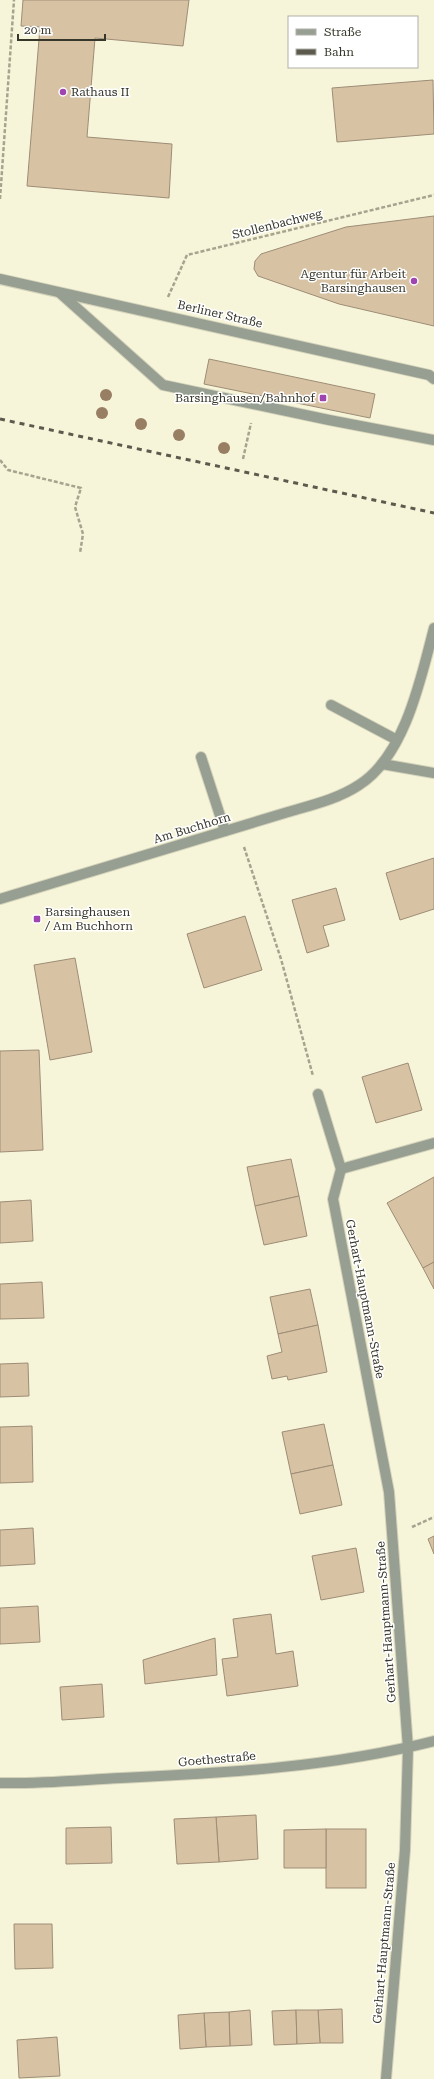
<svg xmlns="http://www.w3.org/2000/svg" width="434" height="2079" viewBox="0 0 434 2079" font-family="'Roboto Serif',serif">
<rect width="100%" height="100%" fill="#f7f5d9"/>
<g fill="#d8c2a4" stroke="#9d8d76">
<path d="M23,0H189L183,46L95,38L87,137L172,144L169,198L27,186L40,27L21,26Z"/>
<path d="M433,80L434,134L337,142L332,88Z"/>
<path d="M434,216V326L339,304L258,276L254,269L255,261L261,254L346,227Z"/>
<path d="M209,359L375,394L370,418L204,384Z"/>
<path d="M434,858V909L400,920L386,873Z"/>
<path d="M336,888L345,920L323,926L329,946L307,953L292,900Z"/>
<path d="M245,916L262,970L204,988L187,934Z"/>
<path d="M75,958L92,1052L50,1060L34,965Z"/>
<path d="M39,1050L43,1150L0,1152V1051Z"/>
<path d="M408,1063L422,1110L376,1123L362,1077Z"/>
<path d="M291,1159L299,1196L255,1206L247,1167Z"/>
<path d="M434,1177V1262L423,1268L387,1203Z"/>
<path d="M299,1196L307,1236L264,1245L255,1206Z"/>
<path d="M31,1200L33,1241L0,1243V1202Z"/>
<path d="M434,1262V1289L423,1268Z"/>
<path d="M42,1282L44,1318L0,1319V1284Z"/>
<path d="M310,1289L318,1325L278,1334L270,1297Z"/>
<path d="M318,1325L327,1372L288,1380L287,1376L272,1379L267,1356L282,1352L278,1334Z"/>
<path d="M28,1363L29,1396L0,1397V1364Z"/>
<path d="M324,1424L333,1465L291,1474L282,1432Z"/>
<path d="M32,1426L33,1482L0,1483V1427Z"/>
<path d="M333,1465L342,1505L300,1514L291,1474Z"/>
<path d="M33,1528L35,1564L0,1566V1530Z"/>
<path d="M434,1536V1554L428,1539Z"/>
<path d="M356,1548L364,1592L321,1600L312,1556Z"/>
<path d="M38,1606L40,1642L0,1644V1608Z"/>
<path d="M271,1614L276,1654L293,1651L298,1686L227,1696L222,1659L238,1657L233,1619Z"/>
<path d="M215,1638L217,1675L145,1684L143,1660Z"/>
<path d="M102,1684L104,1717L62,1720L60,1687Z"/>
<path d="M256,1815L258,1859L219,1862L216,1817Z"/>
<path d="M216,1817L219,1862L177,1864L174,1819Z"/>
<path d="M111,1827L112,1863L66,1864V1828Z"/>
<rect x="326" y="1829" width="40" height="59"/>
<path d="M326,1829V1868H284V1830Z"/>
<path d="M14,1924H52L53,1968L15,1969Z"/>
<path d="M342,2009L343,2043H320L318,2010Z"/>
<path d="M250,2010L252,2045L230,2046L229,2012Z"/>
<path d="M296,2010L297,2044L274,2045L272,2011Z"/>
<path d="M296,2010H318L320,2043L297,2044Z"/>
<path d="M229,2012L230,2046L206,2047L204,2013Z"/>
<path d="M204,2013L206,2047L180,2049L178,2015Z"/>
<path d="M57,2037L60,2076L19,2078L17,2040Z"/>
</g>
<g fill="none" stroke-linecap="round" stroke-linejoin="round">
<defs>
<g id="minor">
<path d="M0,279L429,375L434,379"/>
<path d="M60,293L163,385L329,420L434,440"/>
<path d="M331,705L397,740"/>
<path d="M201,757L225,831"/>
<path d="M382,764L434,773"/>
<path d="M0,899L288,812C312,805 338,799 359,785C405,756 421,678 434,628"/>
<path d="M318,1094L341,1169L434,1143"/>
<path d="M341,1169L333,1199L389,1492L408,1748L405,1850L386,2079"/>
<path d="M0,1783C40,1784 81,1780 121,1778C226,1773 332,1767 434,1741"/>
</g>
</defs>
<use href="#minor" stroke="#d4d3ba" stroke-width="12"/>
<g stroke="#a6a48f" stroke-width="2.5" stroke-dasharray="4 2" stroke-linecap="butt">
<path d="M0,199L14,0"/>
<path d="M168,297L187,255L434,195"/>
<path d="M243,459L251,423"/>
<path d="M0,460L8,470L81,488L75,507L83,534L80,553"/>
<path d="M244,847L281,959L313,1076"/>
<path d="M412,1527L434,1517"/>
</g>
<use href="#minor" stroke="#979f92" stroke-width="10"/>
<path stroke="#5c5a4c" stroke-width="3" stroke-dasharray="5 5" stroke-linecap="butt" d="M0,419L434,513"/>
</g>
<g fill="#987f64">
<circle cx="106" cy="395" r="6"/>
<circle cx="102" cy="413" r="6"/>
<circle cx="141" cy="424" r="6"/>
<circle cx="179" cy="435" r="6"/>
<circle cx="224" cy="448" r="6"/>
</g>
<g fill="#9e45b1" stroke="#fff" stroke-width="1.5">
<circle cx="63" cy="92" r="4"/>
<circle cx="414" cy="281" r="4"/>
<rect x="319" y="394" width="8" height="8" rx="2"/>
<rect x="33" y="915" width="8" height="8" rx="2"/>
</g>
<g text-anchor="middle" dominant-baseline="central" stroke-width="3" stroke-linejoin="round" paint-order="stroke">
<g font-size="12" fill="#37362b" stroke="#fff" text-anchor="start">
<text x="71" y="92">Rathaus II</text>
<text x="406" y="274" text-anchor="end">Agentur für Arbeit<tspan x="406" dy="14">Barsinghausen</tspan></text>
<text x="315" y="398" text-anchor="end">Barsinghausen/Bahnhof</text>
<text x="45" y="912">Barsinghausen<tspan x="45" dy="14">/ Am Buchhorn</tspan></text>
</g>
<g font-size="12" fill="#37362b" stroke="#fff">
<text transform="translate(277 224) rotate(-14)">Stollenbachweg</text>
<text transform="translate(220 314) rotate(13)">Berliner Straße</text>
<text transform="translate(192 828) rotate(-17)">Am Buchhorn</text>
<text transform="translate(365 1299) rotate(79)">Gerhart-Hauptmann-Straße</text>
<text transform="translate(386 1622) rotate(-94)">Gerhart-Hauptmann-Straße</text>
<text transform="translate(217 1759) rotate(-5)">Goethestraße</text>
<text transform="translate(384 1943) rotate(-85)">Gerhart-Hauptmann-Straße</text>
</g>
</g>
<rect x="288" y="16" width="130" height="52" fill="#ffffff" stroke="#afafaa"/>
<rect x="296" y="29" width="20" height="6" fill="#979f92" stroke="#afafaa"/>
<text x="324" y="36" font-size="12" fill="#37362b">Straße</text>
<rect x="296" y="49" width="20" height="6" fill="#5c5a4c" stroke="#afafaa"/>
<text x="324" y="56" font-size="12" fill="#37362b">Bahn</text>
<path d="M18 34v6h87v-6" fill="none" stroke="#37362b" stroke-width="2"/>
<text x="24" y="34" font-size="12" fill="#37362b" stroke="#ffffff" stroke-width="3" paint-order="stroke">20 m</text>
</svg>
